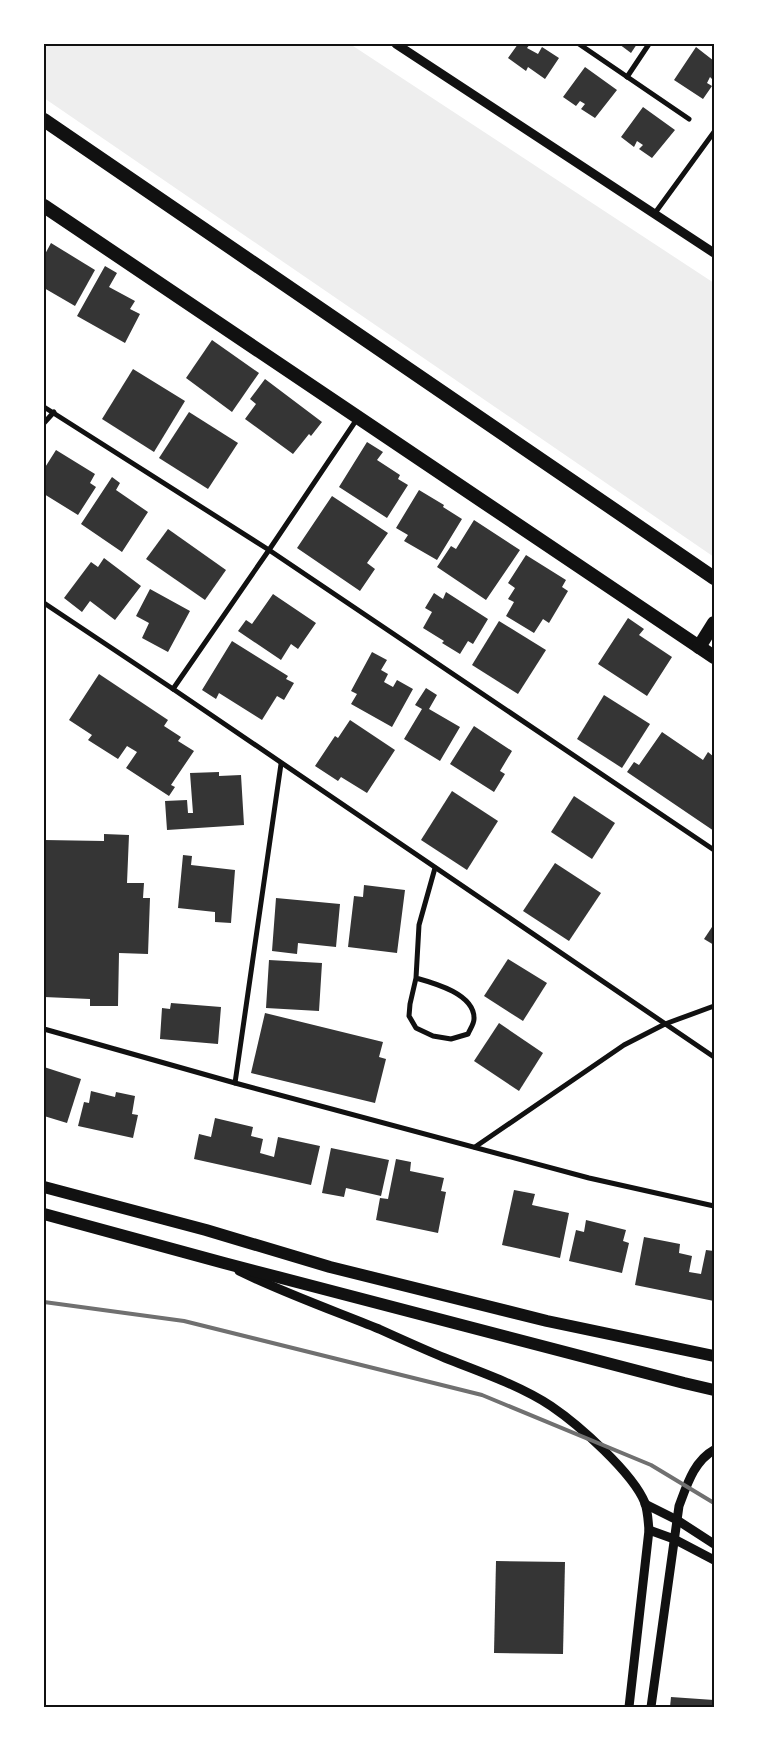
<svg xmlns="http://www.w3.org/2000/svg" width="758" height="1751" viewBox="0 0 758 1751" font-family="'Roboto Condensed',sans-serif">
<rect width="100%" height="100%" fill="#fff"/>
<path fill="#eee" d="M44,44H350L714,283V557L44,98Z"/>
<g fill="#353535">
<path d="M518,44H530L527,48L538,54L542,47L559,58L545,79L528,67L526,71L508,58Z"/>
<path d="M619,44H637L631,53Z"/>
<path d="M696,47L714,61V81L710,77L707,83L712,86L703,99L674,80Z"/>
<path d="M585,67L617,90L595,118L581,109L585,104L580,101L576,106L563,97Z"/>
<path d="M643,107L675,130L652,158L639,149L643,145L637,141L634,147L621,137Z"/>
<path d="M51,243L95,270L75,306L44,288V256Z"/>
<path d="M105,266L117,273L109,287L135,301L130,309L140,314L125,343L77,316Z"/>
<path d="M212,340L259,373L232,412L186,378Z"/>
<path d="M133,369L185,401L154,452L102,419Z"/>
<path d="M265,379L322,422L311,436L309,434L293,454L245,419L256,404L250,399Z"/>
<path d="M189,412L238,443L208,489L159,458Z"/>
<path d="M367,442L383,452L377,460L400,475L398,479L408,485L387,518L339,487Z"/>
<path d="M56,450L95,474L90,483L96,487L78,515L44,494V469Z"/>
<path d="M112,477L120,483L116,490L148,512L122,552L81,524Z"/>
<path d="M419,490L444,505L443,507L462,519L437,560L404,541L408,535L396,528Z"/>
<path d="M332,496L388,533L367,563L375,569L360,591L297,548Z"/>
<path d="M474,520L520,550L486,600L437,567L451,546L456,549Z"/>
<path d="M168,529L226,570L205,600L146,559Z"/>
<path d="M526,555L566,580L562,587L568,591L549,623L543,619L534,633L506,616L514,602L508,599L515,588L508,583Z"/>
<path d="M104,558L141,586L115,620L90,601L82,612L64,598L91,562L98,567Z"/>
<path d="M150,589L190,611L168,652L142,638L149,623L136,616Z"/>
<path d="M446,592L488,619L473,644L468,641L460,654L442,643L444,641L423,628L432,612L425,608L434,593L443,599Z"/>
<path d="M273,594L316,623L298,649L291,644L281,660L238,631L246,620L252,624Z"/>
<path d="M628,618L644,629L639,635L672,657L647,696L598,664Z"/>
<path d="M499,621L546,650L518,694L472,665Z"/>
<path d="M232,641L288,676L286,679L294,683L284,700L277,696L262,720L219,693L216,699L202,690Z"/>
<path d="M372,652L387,660L381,670L388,674L384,682L393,687L397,680L413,689L392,727L351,704L357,694L351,691Z"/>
<path d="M99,674L168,720L164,726L181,737L178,741L194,751L171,785L175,787L169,796L126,768L137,752L127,746L118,759L88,740L92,735L69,720Z"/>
<path d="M426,688L437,695L429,709L460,727L440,761L404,739L422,709L415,705Z"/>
<path d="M604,695L650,724L622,768L577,739Z"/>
<path d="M350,720L395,750L367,793L341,777L338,781L315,766L335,736L338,738Z"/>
<path d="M474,726L512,751L500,771L505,774L494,792L450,764Z"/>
<path d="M662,732L703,760L708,752L714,757V831L627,772L634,762L639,765Z"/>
<path d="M219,772V776L241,775L244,825L167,830L165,801L187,800L188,813H193L190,773Z"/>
<path d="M452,791L498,821L467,870L421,840Z"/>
<path d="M574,796L615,823L592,859L551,832Z"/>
<path d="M104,834L129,835L127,883H144L143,898H150L148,954L119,953L118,1006H90V999L44,997V840L104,841Z"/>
<path d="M183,855L192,856L191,865L235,870L231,923L215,922V912L178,908Z"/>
<path d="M555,863L601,893L569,941L523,911Z"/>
<path d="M364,885L405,890L397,953L348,947L354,896L363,897Z"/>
<path d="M276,898L340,904L336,947L298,943L297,954L272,951Z"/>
<path d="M714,924V945L704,939Z"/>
<path d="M508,959L547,983L523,1021L484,996Z"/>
<path d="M269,960L322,963L319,1011L266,1008Z"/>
<path d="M171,1003L221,1007L218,1044L160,1039L162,1008L170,1009Z"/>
<path d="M265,1013L383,1042L379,1057L386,1059L375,1103L251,1073Z"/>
<path d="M499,1023L543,1053L519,1091L474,1061Z"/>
<path d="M44,1067L81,1079L67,1123L44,1116Z"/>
<path d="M91,1091L115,1097L116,1092L135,1096L132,1114L138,1115L133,1138L78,1126L84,1102L89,1103Z"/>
<path d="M215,1118L253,1127L251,1136L263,1139L260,1153L274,1157L278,1137L320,1146L311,1185L194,1159L199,1134L211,1137Z"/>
<path d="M331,1148L389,1160L381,1196L346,1188L344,1197L322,1193Z"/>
<path d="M396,1159L411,1162L410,1171L444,1178L441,1191L446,1192L438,1233L376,1220L380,1198L388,1199Z"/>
<path d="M514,1190L535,1194L532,1205L569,1213L560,1258L502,1245Z"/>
<path d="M586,1220L626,1230L623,1241L629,1243L622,1273L569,1261L576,1230L584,1232Z"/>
<path d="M644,1237L680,1244L679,1253L692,1256L689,1272L701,1274L706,1250L714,1251V1301L635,1285Z"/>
<path d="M496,1561L565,1562L563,1654L494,1653Z"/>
<path d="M671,1697L714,1700V1707H670Z"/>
</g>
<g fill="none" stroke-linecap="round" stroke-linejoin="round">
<g stroke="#111" stroke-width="5">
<path d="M579,44L689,119"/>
<path d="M627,77L649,44"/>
<path d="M655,213L714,132"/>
<path d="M44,407L269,550L714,850"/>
<path d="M44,423L54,412"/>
<path d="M44,603L173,689L714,1057"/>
<path d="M173,689L269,550L357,419"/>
<path d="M416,978C434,983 475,994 474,1019C474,1024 470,1029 468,1034L451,1039L433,1036L416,1028L409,1016L410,1004L416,978L419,925L435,868"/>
<path d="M44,1029L235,1083L589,1178L714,1206"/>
<path d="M235,1083L281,764"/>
<path d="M475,1147L624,1045L665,1024L714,1006"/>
</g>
<g stroke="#111" stroke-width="9">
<path d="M396,44L714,253"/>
<path d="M239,1271C284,1293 332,1310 379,1329C401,1339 423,1349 445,1358C480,1372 519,1385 551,1406C579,1425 633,1473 645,1503C648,1512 648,1521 649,1530L629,1707"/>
<path d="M645,1504L677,1520L714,1544"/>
<path d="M649,1530L674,1539L714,1560"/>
<path d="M651,1707L679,1506C687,1485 694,1461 714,1450"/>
</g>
<g stroke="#111" stroke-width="12">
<path d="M44,1187L206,1230L330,1267L547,1321L714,1356"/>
<path d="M44,1214L224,1263L684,1383L714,1390"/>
</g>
<g stroke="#111" stroke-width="14">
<path d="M44,120L714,578"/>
<path d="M44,206L714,657"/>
<path d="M699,647L714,623"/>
</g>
<path stroke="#707070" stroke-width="4" d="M44,1302L184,1321L482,1395L651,1465L714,1503"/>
</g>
<rect width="758" height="1751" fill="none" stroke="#ffffff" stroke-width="90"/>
<rect x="45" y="45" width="668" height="1661" fill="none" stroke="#111" stroke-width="2"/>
</svg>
